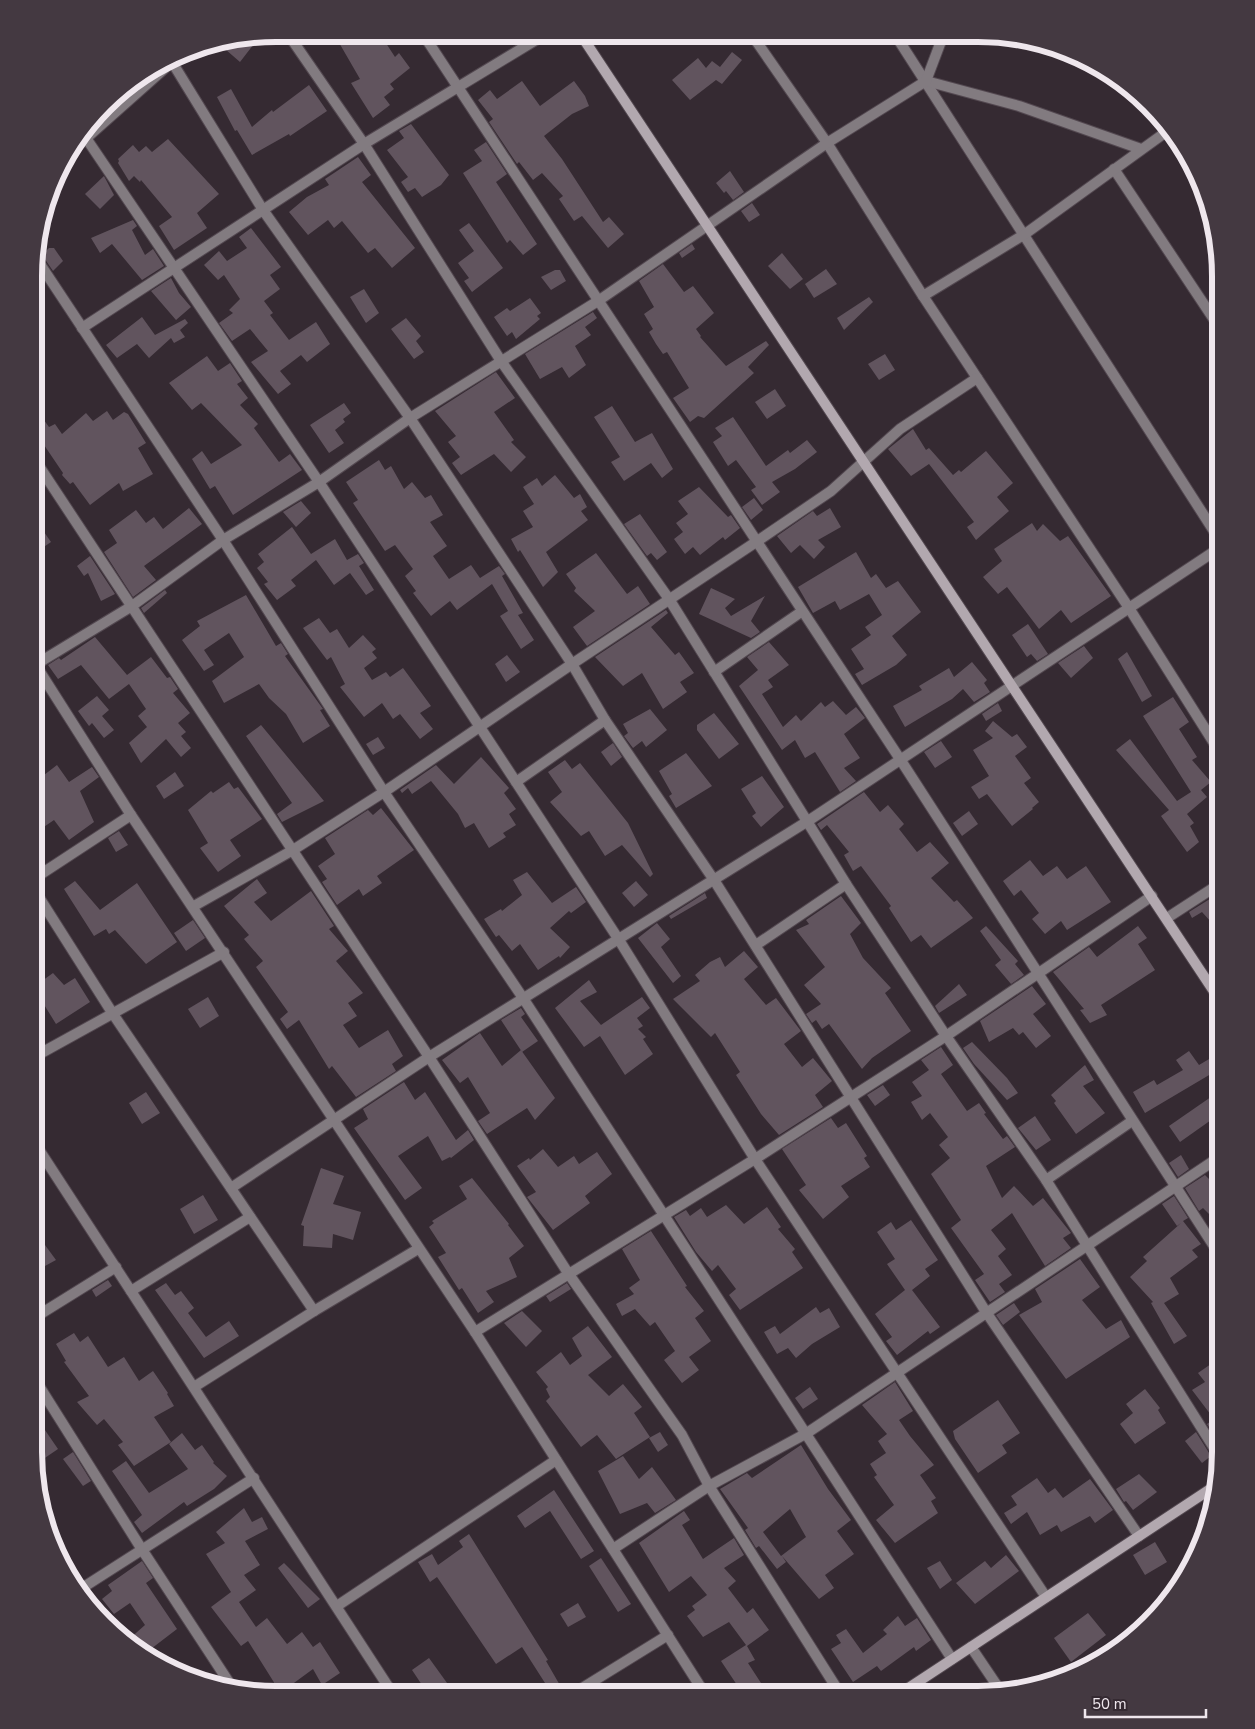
<svg xmlns="http://www.w3.org/2000/svg" width="1255" height="1729" viewBox="0 0 1255 1729" font-family="'Nunito Sans',sans-serif">
<rect width="100%" height="100%" fill="#352a32"/>
<g fill="#61545e" fill-rule="evenodd">
<path d="M334,34H380L395,57L399,53L410,68L390,84L394,89L384,97L390,105L373,118L351,83L360,79Z"/>
<path d="M260,36L240,62L218,43L243,39Z"/>
<path d="M732,52L742,60L722,84L716,80L690,100L672,80L698,58L706,68L712,61L720,67Z"/>
<path d="M522,81L540,106L574,81L585,96L589,106L572,114L544,136L562,159L603,222L609,217L624,234L608,248L582,216L574,221L559,199L563,196L542,173L533,180L519,162L517,164L489,122L493,119L478,100L490,90L497,99Z"/>
<path d="M309,85L327,111L290,136L289,134L252,155L237,130L235,131L217,97L231,89L252,127L272,110L273,112Z"/>
<path d="M411,124L449,175L441,185L422,197L415,188L408,192L401,182L408,177L387,150L404,138L399,131Z"/>
<path d="M168,139L219,194L197,213L207,228L174,250L159,226L172,217L141,180L140,182L134,176L129,181L118,163L119,161L118,159L133,145L139,152L146,146L152,152Z"/>
<path d="M486,142L507,174L496,182L537,244L523,255L510,240L507,243L463,173L482,161L474,150Z"/>
<path d="M358,157L371,175L362,182L415,248L392,268L375,248L368,253L342,221L334,228L328,220L308,235L289,212L307,197L329,185L325,179Z"/>
<path d="M730,171L744,192L733,200L726,191L724,193L716,183Z"/>
<path d="M104,176L114,195L100,209L85,194Z"/>
<path d="M752,203L760,215L749,222L741,211Z"/>
<path d="M133,220L137,226L132,230L145,255L153,249L164,266L142,280L112,244L100,253L91,238Z"/>
<path d="M469,223L503,268L472,292L464,281L469,278L458,263L474,251L459,230Z"/>
<path d="M251,228L281,267L270,275L280,289L264,301L273,313L270,315L289,340L316,322L330,344L307,362L301,355L280,371L291,384L278,394L251,362L268,351L250,329L232,341L219,323L233,313L229,310L240,299L224,275L218,280L204,265L219,251L227,261L247,248L239,237Z"/>
<path d="M692,244L695,249L682,258L679,253Z"/>
<path d="M49,248H54L63,261L53,271L42,255Z"/>
<path d="M782,253L803,279L790,289L768,266Z"/>
<path d="M663,264L684,292L693,286L714,313L696,329L701,336L700,337L726,366L766,341L769,345L748,367L754,373L704,418L698,416L690,422L673,398L689,388L667,352L663,354L656,344L649,332L653,329L644,314L654,307L639,281Z"/>
<path d="M826,269L837,284L814,298L805,284Z"/>
<path d="M555,270H560L566,281L551,290L541,277Z"/>
<path d="M171,278L179,293L191,307L176,320L151,291Z"/>
<path d="M364,289L379,313L366,323L350,297Z"/>
<path d="M869,297L873,302L844,330L837,318Z"/>
<path d="M530,298L541,313L537,316L540,319L516,339L512,332L507,336L494,317L507,308L510,311Z"/>
<path d="M593,312L597,318L585,327L591,335L575,346L586,365L569,378L562,367L540,379L525,354Z"/>
<path d="M142,317L155,335L185,319L188,323L180,330L185,337L174,343L171,338L149,358L137,344L117,358L106,345Z"/>
<path d="M406,318L421,336L416,341L424,352L414,359L391,329Z"/>
<path d="M885,354L895,370L879,380L868,364Z"/>
<path d="M207,356L218,371L230,363L242,381L237,384L248,398L240,405L258,424L254,428L279,462L290,454L302,470L233,515L215,486L210,489L192,459L202,451L211,464L242,445L201,403L192,410L169,383Z"/>
<path d="M496,372L515,398L494,412L514,440L511,442L526,457L511,472L494,454L461,475L452,463L460,457L448,442L456,436L435,411Z"/>
<path d="M775,389L786,406L767,419L755,402Z"/>
<path d="M344,403L351,413L343,419L345,422L335,430L344,443L329,453L310,425Z"/>
<path d="M612,406L635,442L652,433L673,469L662,478L651,463L624,481L611,462L620,457L594,417Z"/>
<path d="M36,409L49,427L55,424L62,434L86,413L93,421L107,411L113,420L124,412L128,414L146,443L138,448L153,474L123,491L119,483L90,505L73,482L70,484L62,475L63,473L42,442L41,443L36,435Z"/>
<path d="M733,417L766,466L788,450L790,453L807,440L817,452L795,469L772,482L780,492L762,505L751,490L756,487L736,460L728,466L713,442L722,436L715,428Z"/>
<path d="M913,429L926,450L929,448L953,475L959,470L961,472L986,451L1013,483L997,497L1009,511L976,540L967,527L974,522L929,464L911,476L888,449Z"/>
<path d="M379,460L385,470L391,466L404,489L412,482L425,498L431,495L443,515L430,522L447,546L433,556L449,579L471,565L480,578L499,566L505,574L502,576L523,613L518,615L534,640L521,649L500,616L508,611L492,584L457,610L450,601L431,616L413,593L416,591L405,576L413,569L395,545L385,551L353,503L358,500L346,482Z"/>
<path d="M555,475L574,498L580,494L587,507L581,511L588,520L546,552L558,572L543,587L520,550L518,552L511,539L533,527L523,511L534,504L523,487L537,478L542,486Z"/>
<path d="M699,487L728,517L731,515L740,528L725,540L723,537L700,555L693,547L685,554L674,539L683,532L676,523L688,514L678,501Z"/>
<path d="M754,498L763,510L751,520L742,507Z"/>
<path d="M301,501L311,513L296,527L283,512Z"/>
<path d="M189,508L202,524L144,566L156,580L133,597L104,552L117,543L109,530L136,510L146,523L154,517L163,529Z"/>
<path d="M830,508L841,527L818,540L825,547L814,559L800,545L791,553L777,536L813,511L817,516Z"/>
<path d="M640,514L667,552L657,560L651,553L647,556L624,524Z"/>
<path d="M35,519L51,542L35,553Z"/>
<path d="M1032,523L1037,531L1043,524L1060,541L1068,536L1111,596L1071,623L1061,610L1039,629L1007,587L998,594L983,577L1002,561L994,549Z"/>
<path d="M292,527L311,554L335,539L347,560L358,554L364,563L359,566L374,590L366,595L350,573L334,585L316,560L291,580L296,586L277,600L264,584L268,582L257,568L264,562L258,554Z"/>
<path d="M856,552L871,578L876,574L886,588L898,581L921,612L892,636L907,655L896,665L862,685L855,674L864,669L851,649L871,635L865,627L882,615L869,594L840,610L835,601L813,613L798,587Z"/>
<path d="M596,553L627,594L638,586L650,604L587,646L573,627L595,611L574,591L576,588L566,574Z"/>
<path d="M90,556L115,594L101,601L88,573L84,576L77,566Z"/>
<path d="M711,588L735,599L725,608L731,616L765,596L751,621L760,632L751,638L699,614Z"/>
<path d="M165,590L167,593L144,613L141,608Z"/>
<path d="M246,595L276,646L281,643L288,654L285,656L323,709L320,710L330,726L303,743L286,714L269,698L259,684L224,703L212,681L244,657L229,633L204,650L214,665L204,671L182,640L200,626L197,621Z"/>
<path d="M666,610L668,613L651,627L675,655L679,652L694,673L680,682L687,692L663,709L642,673L623,686L595,657Z"/>
<path d="M319,618L330,633L337,629L349,648L363,635L376,649L372,652L377,658L364,668L372,680L386,672L390,677L403,668L431,706L420,713L433,729L420,739L400,714L393,719L382,703L364,717L340,687L345,684L331,657L327,660L303,628Z"/>
<path d="M1028,624L1048,654L1037,661L1031,654L1027,657L1012,635Z"/>
<path d="M95,637L127,675L151,657L167,678L170,677L178,689L173,693L190,713L178,723L186,732L181,736L191,748L181,757L166,739L141,763L129,743L147,727L138,716L146,709L129,684L109,699L81,665L58,679L48,665L59,658L61,660Z"/>
<path d="M769,642L789,665L768,680L773,687L762,694L783,727L796,715L801,721L821,702L825,707L833,701L846,715L856,707L865,718L844,734L860,758L844,768L856,781L840,792L815,752L805,758L795,740L782,750L739,686L758,670L747,657Z"/>
<path d="M1084,646L1093,658L1071,678L1058,663Z"/>
<path d="M1127,652L1152,696L1142,702L1118,659Z"/>
<path d="M507,655L520,672L506,682L495,664Z"/>
<path d="M972,662L987,680L984,683L990,692L974,702L963,689L952,699L905,727L893,706L922,690L919,686L949,668L954,677Z"/>
<path d="M97,696L109,710L102,716L114,730L104,738L92,723L89,726L78,711Z"/>
<path d="M1173,697L1189,722L1179,729L1197,757L1192,760L1211,782L1201,790L1207,797L1187,814L1194,823L1190,826L1199,842L1187,852L1161,816L1169,810L1116,750L1130,739L1177,801L1191,792L1143,716Z"/>
<path d="M998,703L1002,711L986,721L982,714Z"/>
<path d="M650,709L667,730L646,747L642,741L633,748L624,736L628,733L623,724Z"/>
<path d="M714,713L739,744L719,759L697,730V725Z"/>
<path d="M993,721L1012,737L1017,734L1027,747L1015,756L1031,778L1024,783L1039,802L1032,808L1033,809L1012,826L987,794L979,799L971,787L989,776L973,750L993,738L985,731Z"/>
<path d="M261,725L324,801L282,822L277,814L292,803L246,736Z"/>
<path d="M378,737L385,748L373,755L366,744Z"/>
<path d="M941,741L952,757L935,768L924,752Z"/>
<path d="M613,743L622,757L611,766L601,752Z"/>
<path d="M686,753L712,786L676,808L669,796L672,794L659,771Z"/>
<path d="M481,757L509,788L504,793L516,809L509,814L516,825L503,833L506,837L489,848L474,823L465,828L458,814L431,781L412,794L408,788L402,793L400,790L436,765L454,784Z"/>
<path d="M565,760L572,769L580,763L628,823L653,874L650,877L622,845L605,856L589,831L581,836L550,802L562,792L548,772Z"/>
<path d="M57,765L69,782L92,767L99,777L80,791L94,822L69,840L54,820L35,833V807L44,801L35,791V782Z"/>
<path d="M175,772L184,786L164,799L156,786Z"/>
<path d="M762,776L784,807L761,827L752,816L756,813L741,789Z"/>
<path d="M229,782L234,789L238,787L262,819L230,840L241,856L218,872L200,848L208,843L188,810L211,791L213,793Z"/>
<path d="M864,792L880,812L888,805L904,824L899,829L917,852L930,842L949,863L931,878L954,902L957,900L973,918L931,948L921,935L911,942L889,908L891,906L861,866L853,871L844,855L849,852L827,825L821,830L817,824Z"/>
<path d="M381,808L414,850L377,876L382,883L363,896L359,889L337,905L322,882L327,879L318,866L335,854L325,838L368,810L373,815Z"/>
<path d="M969,811L978,824L962,836L953,823Z"/>
<path d="M119,831L128,845L116,852L108,838Z"/>
<path d="M1030,860L1043,876L1057,866L1067,879L1086,866L1111,902L1067,930L1061,921L1045,934L1032,919L1039,913L1021,890L1014,896L1003,881Z"/>
<path d="M527,872L552,903L576,887L586,902L571,913L569,911L550,928L570,947L560,958L559,956L538,970L520,944L512,951L499,935L496,937L484,919L501,909L502,911L522,895L513,880Z"/>
<path d="M257,879L267,893L254,902L271,921L311,891L334,926L329,929L348,951L336,961L363,993L348,1003L357,1016L343,1025L359,1048L388,1030L403,1056L392,1064L396,1071L356,1097L332,1066L329,1069L299,1020L287,1029L280,1019L288,1012L256,967L263,961L244,939L249,935L224,906Z"/>
<path d="M75,881L100,910L137,883L177,942L146,964L115,930L109,934L106,929L94,936L64,889Z"/>
<path d="M636,881L648,895L634,907L622,893Z"/>
<path d="M705,893L707,898L671,919L669,916Z"/>
<path d="M841,896L861,923L850,934L863,958L891,988L885,993L911,1031L872,1058L862,1069L829,1024L822,1029L816,1020L812,1023L806,1014L821,1004L804,985L825,967L796,930L809,924L806,920Z"/>
<path d="M1213,897L1221,908V933L1202,912L1192,918L1189,912Z"/>
<path d="M193,920L205,938L186,951L174,933Z"/>
<path d="M657,923L670,939L661,947L681,976L673,983L638,938Z"/>
<path d="M986,926L1018,961L1015,964L1024,975L1011,984L995,965L1001,960L980,931Z"/>
<path d="M1138,926L1147,938L1138,944L1155,970L1101,1005L1107,1015L1090,1023L1080,1010L1084,1009L1053,972L1089,947L1097,957Z"/>
<path d="M744,951L758,967L744,979L766,1005L776,998L801,1031L784,1044L802,1067L813,1058L832,1081L815,1095L823,1107L779,1135L761,1114L736,1075L740,1072L715,1033L711,1037L673,999L700,981L695,975L710,962L720,957L725,967Z"/>
<path d="M53,973L64,985L75,978L90,1002L56,1024L35,990V986Z"/>
<path d="M589,980L597,992L580,1001L601,1025L642,997L650,1008L637,1018L643,1026L638,1029L646,1037L643,1039L653,1054L625,1075L600,1036L584,1047L555,1008Z"/>
<path d="M959,984L967,995L939,1013L935,1006Z"/>
<path d="M1032,986L1046,1004L1033,1014L1051,1036L1036,1048L1023,1032L1019,1035L1013,1028L989,1042L980,1021Z"/>
<path d="M208,997L219,1016L200,1028L188,1009Z"/>
<path d="M521,1008L525,1014L521,1017L538,1041L522,1052L501,1020Z"/>
<path d="M480,1033L502,1066L521,1050L555,1098L535,1120L527,1108L487,1134L478,1121L490,1113L468,1077L460,1083L442,1060Z"/>
<path d="M972,1042L1007,1078L1018,1093L1007,1100L974,1064L963,1048Z"/>
<path d="M941,1047L953,1065L941,1074L967,1111L979,1103L986,1113L984,1114L1003,1139L1007,1136L1015,1147L986,1166L1002,1198L1014,1186L1033,1206L1043,1198L1071,1233L1063,1238L1071,1248L1045,1266L1012,1213L991,1230L1006,1249L998,1256L1012,1275L999,1284L1005,1292L990,1302L975,1280L984,1274L951,1228L961,1220L931,1174L950,1158L939,1145L948,1137L930,1113L922,1120L911,1102L922,1096L912,1082L929,1070L921,1060Z"/>
<path d="M1189,1051L1199,1065L1221,1052V1068L1145,1113L1133,1092L1154,1080L1157,1085L1183,1070L1176,1060Z"/>
<path d="M1085,1065L1094,1080L1083,1086L1105,1113L1076,1134L1054,1103L1056,1101L1051,1095Z"/>
<path d="M404,1082L415,1100L425,1092L456,1140L468,1130L474,1140L451,1158L450,1157L442,1161L428,1136L398,1156L422,1188L405,1200L354,1128L368,1119L363,1109Z"/>
<path d="M883,1085L890,1095L875,1106L867,1095Z"/>
<path d="M1221,1090V1113L1180,1142L1169,1126Z"/>
<path d="M146,1092L160,1113L142,1124L129,1103Z"/>
<path d="M1035,1116L1051,1140L1036,1150L1018,1128Z"/>
<path d="M831,1118L838,1128L846,1123L867,1156L864,1158L870,1167L841,1186L849,1197L823,1219L799,1190L806,1185L782,1149Z"/>
<path d="M543,1149L558,1167L574,1156L579,1164L597,1152L612,1174L585,1196L590,1203L553,1230L527,1197L536,1192L517,1166L529,1158L530,1160Z"/>
<path d="M1181,1155L1189,1169L1178,1177L1169,1163Z"/>
<path d="M321,1168L344,1176L333,1204L361,1212L353,1240L333,1234L332,1248L303,1246L304,1226L301,1225Z"/>
<path d="M1205,1175L1213,1183L1221,1177V1206L1211,1216L1203,1208L1199,1211L1185,1188Z"/>
<path d="M472,1178L509,1224L508,1225L524,1246L509,1258L517,1277L486,1291L494,1302L478,1313L462,1288L459,1290L438,1257L446,1253L429,1227L434,1223L432,1221L467,1199L459,1186Z"/>
<path d="M203,1195L218,1220L194,1234L180,1209Z"/>
<path d="M1174,1196L1188,1218L1183,1221L1201,1244L1192,1250L1198,1257L1170,1278L1179,1294L1164,1303L1187,1336L1174,1344L1151,1303L1153,1302L1130,1277L1147,1261L1143,1257L1181,1223L1177,1226L1162,1204Z"/>
<path d="M726,1205L744,1224L767,1207L781,1227L778,1229L795,1249L792,1252L803,1268L740,1310L729,1295L736,1289L718,1265L712,1271L696,1252L674,1217L686,1210L690,1216L701,1208L707,1217Z"/>
<path d="M911,1220L938,1260L925,1269L930,1276L912,1290L940,1327L930,1334L928,1331L897,1355L886,1341L892,1337L875,1314L905,1290L887,1264L895,1259L877,1232L891,1222L896,1230Z"/>
<path d="M34,1230L56,1260L34,1272Z"/>
<path d="M651,1231L687,1286L685,1287L704,1311L695,1318L711,1341L689,1357L699,1370L682,1383L664,1360L675,1351L655,1322L650,1326L635,1309L622,1316L616,1304L634,1294L629,1288L640,1280L622,1249Z"/>
<path d="M1080,1259L1100,1287L1082,1300L1106,1329L1121,1320L1130,1337L1066,1379L1019,1315L1042,1302L1035,1289Z"/>
<path d="M108,1280L112,1286L96,1297L92,1290Z"/>
<path d="M166,1283L175,1295L181,1291L194,1308L188,1313L206,1337L229,1321L239,1336L204,1358L155,1290Z"/>
<path d="M567,1283L571,1289L550,1302L546,1296Z"/>
<path d="M1014,1303L1020,1312L1003,1325L996,1315Z"/>
<path d="M816,1307L820,1313L829,1308L840,1327L812,1344L796,1358L788,1348L777,1354L764,1332L775,1326L780,1334Z"/>
<path d="M522,1311L542,1331L526,1347L504,1323Z"/>
<path d="M588,1326L612,1357L588,1375L609,1396L623,1384L642,1407L634,1413L650,1437L616,1459L597,1435L581,1447L546,1401L550,1397L546,1389L548,1387L536,1372L561,1352L570,1365L582,1356L572,1338Z"/>
<path d="M74,1333L80,1342L88,1336L108,1367L124,1357L139,1381L153,1371L168,1393L167,1394L174,1406L154,1417L171,1442L134,1466L118,1445L123,1442L104,1419L97,1425L77,1402L89,1396L64,1362L66,1361L56,1344Z"/>
<path d="M1221,1357V1446L1207,1424L1214,1419L1192,1390L1205,1382L1198,1373Z"/>
<path d="M895,1382L913,1411L899,1420L910,1436L934,1465L920,1475L936,1498L931,1501L938,1513L895,1543L876,1520L894,1505L874,1477L877,1475L870,1464L886,1453L878,1441L887,1434L862,1405Z"/>
<path d="M810,1387L818,1399L803,1409L795,1398Z"/>
<path d="M1145,1389L1160,1408L1158,1410L1166,1423L1135,1444L1120,1424L1133,1413L1126,1404Z"/>
<path d="M998,1400L1020,1433L1002,1445L1007,1453L978,1473L955,1439L953,1431Z"/>
<path d="M34,1414L58,1449L36,1464L34,1453Z"/>
<path d="M660,1432L668,1445L658,1452L649,1438Z"/>
<path d="M1196,1432L1211,1456L1202,1463L1185,1441Z"/>
<path d="M182,1433L195,1450L202,1445L214,1462L213,1463L227,1476L214,1489L187,1506L184,1502L142,1533L134,1522L142,1515L112,1471L126,1461L149,1493L188,1469L169,1444Z"/>
<path d="M801,1445L828,1489L851,1520L837,1531L854,1554L825,1575L834,1588L819,1599L782,1556L786,1562L777,1569L759,1546L756,1548L745,1530L748,1528L720,1489L747,1473L752,1478ZM790,1509L806,1537L781,1556L763,1532Z"/>
<path d="M73,1452L91,1481L83,1486L63,1459Z"/>
<path d="M623,1456L639,1479L652,1467L676,1500L655,1513L647,1503L620,1514L598,1471Z"/>
<path d="M1139,1474L1157,1492L1133,1510L1126,1501L1124,1502L1116,1489Z"/>
<path d="M1037,1478L1048,1493L1055,1488L1063,1498L1090,1479L1113,1510L1095,1523L1090,1516L1061,1532L1057,1525L1040,1535L1027,1512L1011,1524L1004,1513L1017,1505L1011,1496Z"/>
<path d="M554,1490L594,1551L581,1559L550,1511L525,1528L517,1516Z"/>
<path d="M244,1508L252,1522L262,1517L268,1529L245,1541L260,1565L244,1575L256,1590L239,1602L256,1627L267,1618L287,1644L302,1632L313,1647L320,1642L340,1673L322,1685L313,1669L283,1691L277,1683L275,1684L248,1641L241,1646L211,1607L231,1592L206,1554L225,1543L216,1532Z"/>
<path d="M684,1511L690,1520L682,1525L703,1559L734,1538L744,1555L724,1568L736,1581L728,1588L747,1613L753,1608L769,1630L747,1646L755,1660L748,1663L761,1683L743,1694L721,1661L746,1645L729,1622L703,1637L687,1616L695,1610L692,1606L707,1595L691,1576L669,1592L639,1543Z"/>
<path d="M469,1534L548,1660L546,1661L565,1694H532L545,1683L522,1647L496,1664L437,1577L430,1582L418,1562L432,1554L438,1565L463,1547L459,1541Z"/>
<path d="M1155,1542L1167,1562L1145,1575L1133,1555Z"/>
<path d="M1006,1555L1019,1571L975,1604L956,1583L985,1561L991,1568Z"/>
<path d="M601,1558L631,1604L618,1612L589,1566Z"/>
<path d="M142,1561L153,1578L146,1583L177,1629L143,1655L127,1641L145,1625L130,1603L114,1614L102,1599L112,1591L108,1585Z"/>
<path d="M940,1561L952,1580L940,1589L927,1568Z"/>
<path d="M284,1563L320,1599L308,1608L278,1568Z"/>
<path d="M578,1603L586,1617L568,1627L560,1614Z"/>
<path d="M1088,1613L1106,1635L1071,1662L1054,1638Z"/>
<path d="M898,1616L905,1626L917,1618L931,1640L916,1651L914,1647L881,1671L877,1666L853,1682L831,1649L841,1643L836,1635L846,1629L863,1653L887,1634L883,1630Z"/>
<path d="M429,1658L455,1694H428L412,1670Z"/>
</g>
<g fill="none" stroke-linecap="round" stroke-linejoin="round">
<defs>
<g id="street">
<path d="M288,34L364,144L501,361L669,599L846,884L946,1036L1046,1180L1221,1459"/>
<path d="M423,34L900,759L1221,1257"/>
<path d="M752,35L827,143L923,296L1129,608L1221,754"/>
<path d="M896,36L1221,542"/>
<path d="M172,62L263,210L410,418L572,664L605,720L714,880L986,1312L1139,1536"/>
<path d="M926,81L1019,106L1141,149"/>
<path d="M86,138L319,482L516,782L619,940L755,1159L1046,1597"/>
<path d="M65,157L173,61"/>
<path d="M1114,169L1221,330"/>
<path d="M36,258L223,540L384,792L523,998L952,1659"/>
<path d="M923,296L1025,234L1166,132"/>
<path d="M82,328L364,144L544,35"/>
<path d="M35,460L429,1057L568,1273L682,1435L709,1486L841,1695"/>
<path d="M35,664L131,815L475,1332L705,1694"/>
<path d="M35,665L132,606L223,540L319,482L410,418L598,301L827,143L926,81L943,36"/>
<path d="M714,672L801,612"/>
<path d="M516,782L605,720"/>
<path d="M35,878L131,815"/>
<path d="M35,891L113,1014L314,1311"/>
<path d="M194,906L293,850L384,792L572,664L756,542L831,491L900,429L977,378"/>
<path d="M1167,918L1221,883"/>
<path d="M756,945L846,884"/>
<path d="M34,1057L224,952"/>
<path d="M34,1142L393,1694"/>
<path d="M1046,1180L1132,1121"/>
<path d="M231,1188L429,1057L808,821L1221,547"/>
<path d="M131,1291L250,1217"/>
<path d="M34,1318L116,1267"/>
<path d="M475,1332L755,1159L946,1036L1152,896"/>
<path d="M34,1378L141,1548L234,1690"/>
<path d="M194,1387L314,1311L418,1249"/>
<path d="M613,1549L709,1486L807,1433L1221,1156"/>
<path d="M79,1590L254,1478"/>
<path d="M337,1606L556,1460"/>
<path d="M971,1647L1000,1690"/>
<path d="M576,1694L579,1690L668,1635"/>
</g>
<g id="secondary">
<path d="M581,35L1221,1002"/>
<path d="M898,1695L1218,1484"/>
</g>
</defs>
<use href="#street" stroke="#534850" stroke-width="12"/>
<use href="#secondary" stroke="#534850" stroke-width="12"/>
<use href="#street" stroke="#827b80" stroke-width="10"/>
<use href="#secondary" stroke="#b2a8af" stroke-width="10"/>
</g>
<path d="M0 0H1255V1729H0ZM276 42H978A234 234 0 0 1 1212 276V1452A234 234 0 0 1 978 1686H276A234 234 0 0 1 42 1452V276A234 234 0 0 1 276 42Z" fill="#443941" fill-rule="evenodd"/>
<path fill="none" stroke="#efe7ed" stroke-width="6" d="M276 42H978A234 234 0 0 1 1212 276V1452A234 234 0 0 1 978 1686H276A234 234 0 0 1 42 1452V276A234 234 0 0 1 276 42Z"/>
<path d="M1085 1709v8h121v-8" fill="none" stroke="#efe7ed" stroke-width="2.5"/>
<text x="1092" y="1709" font-size="15" fill="#efe7ed" stroke="#352a32" stroke-width="4" paint-order="stroke">50 m</text>
</svg>
